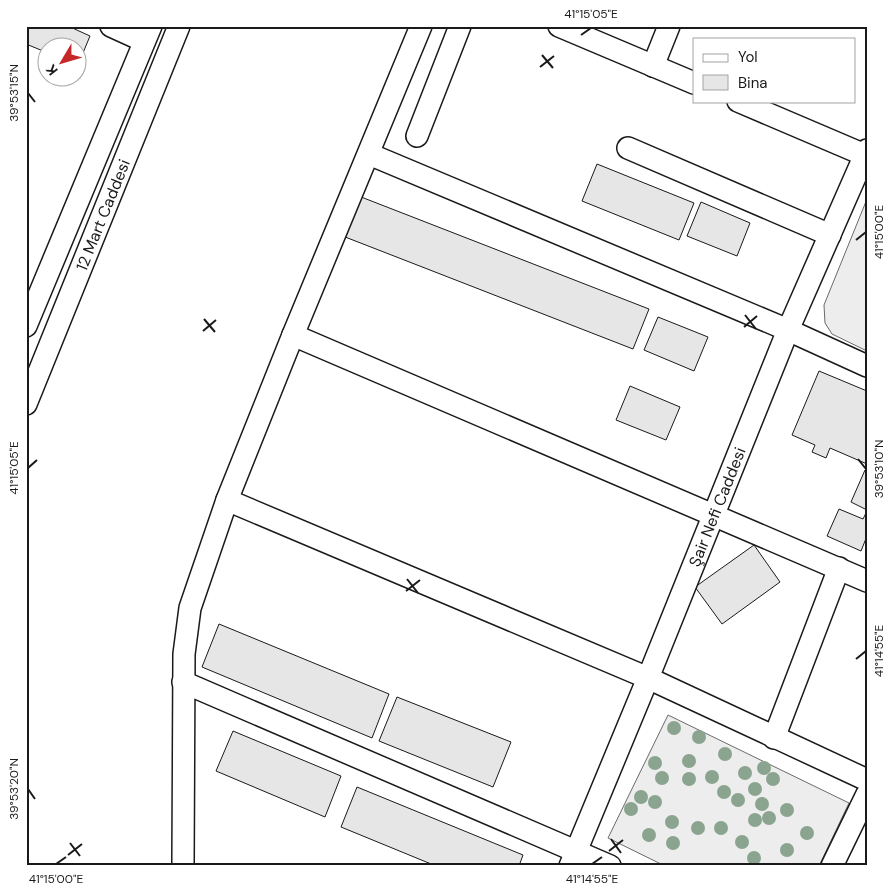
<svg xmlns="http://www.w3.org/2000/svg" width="893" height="892" viewBox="0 0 893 892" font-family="'DM Sans',sans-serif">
<rect width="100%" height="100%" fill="#fff"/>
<g fill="#ededed" stroke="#6a6a6a">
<path d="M867,199V351L832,334L825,323L824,305Z"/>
<path d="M668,715L849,803L819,866H665L608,838Z"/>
</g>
<g fill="#e6e6e6" stroke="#1a1a1a">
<path d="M26,26H68L90,36L78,65V48H48V53L26,44Z"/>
<path d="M597,164L694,203L679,240L582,201Z"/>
<path d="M356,195L649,309L633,349L340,235Z"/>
<path d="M701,202L750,223L737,256L687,236Z"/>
<path d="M658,317L708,337L694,371L644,350Z"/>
<path d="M819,371L867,391V464L830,448L826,458L812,452L815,445L792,435Z"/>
<path d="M630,386L680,407L666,440L616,420Z"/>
<path d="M865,470H867V510L851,502Z"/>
<path d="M839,509L863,519L867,511V536L861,551L827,536Z"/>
<path d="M754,545L780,582L722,624L695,587Z"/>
<path d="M219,624L389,694L372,738L202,667Z"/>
<path d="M397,697L511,742L493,787L379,741Z"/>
<path d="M233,731L341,776L325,817L216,771Z"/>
<path d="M357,787L523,855L519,866H436L341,827Z"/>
</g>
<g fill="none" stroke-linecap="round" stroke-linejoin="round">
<defs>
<g id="minor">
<path d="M111,26L144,41"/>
<path d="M559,26L694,83"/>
<path d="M653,66L669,26"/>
<path d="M738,101L867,156"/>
<path d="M417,136L460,26"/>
<path d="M628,148L830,235"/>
<path d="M369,154L788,330L867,366"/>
<path d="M26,326L151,26"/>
<path d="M293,335L867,581"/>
<path id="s1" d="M26,404L179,26"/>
<path d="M227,500L648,678L867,780"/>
<path d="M183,682L610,866"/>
<path d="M774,738L839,568"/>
<path d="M183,866L184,654L190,608L227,500L293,335L421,26"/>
<path id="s2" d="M570,866L648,678L788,330L867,150"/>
<path d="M832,866L867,794"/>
</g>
</defs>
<use href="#minor" stroke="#1a1a1a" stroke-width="24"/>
<use href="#minor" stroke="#fff" stroke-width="21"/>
</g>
<g fill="#8aa48f">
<circle cx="674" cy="728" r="7"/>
<circle cx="699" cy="737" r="7"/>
<circle cx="725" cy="754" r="7"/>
<circle cx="689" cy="761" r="7"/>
<circle cx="655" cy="763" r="7"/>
<circle cx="764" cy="768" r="7"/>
<circle cx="745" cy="773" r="7"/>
<circle cx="712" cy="777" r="7"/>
<circle cx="662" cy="778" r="7"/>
<circle cx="689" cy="779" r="7"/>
<circle cx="773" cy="779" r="7"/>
<circle cx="755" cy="789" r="7"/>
<circle cx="724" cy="792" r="7"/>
<circle cx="641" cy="797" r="7"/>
<circle cx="738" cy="800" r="7"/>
<circle cx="655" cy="802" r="7"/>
<circle cx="762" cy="804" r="7"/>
<circle cx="631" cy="809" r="7"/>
<circle cx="787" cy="810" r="7"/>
<circle cx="769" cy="818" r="7"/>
<circle cx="755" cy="820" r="7"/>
<circle cx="672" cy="822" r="7"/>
<circle cx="698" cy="828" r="7"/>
<circle cx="721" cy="828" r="7"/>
<circle cx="807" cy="833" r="7"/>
<circle cx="649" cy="835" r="7"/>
<circle cx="742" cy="842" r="7"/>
<circle cx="673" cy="843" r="7"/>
<circle cx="787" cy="850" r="7"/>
<circle cx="754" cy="858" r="7"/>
</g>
<path fill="none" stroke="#1a1a1a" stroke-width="2" d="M581,35L591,28M542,55L553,68M540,67L554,56M28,93L35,102M856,240L866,232M745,315L756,329M204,319L215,332M744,327L757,316M203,331L216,320M858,459L866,469M28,468L37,460M407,579L418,593M406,591L420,580M856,659L866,651M28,789L35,799M611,839L621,853M70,843L80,856M609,851L623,840M68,855L82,844M56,864L66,857M592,864L602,857"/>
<g text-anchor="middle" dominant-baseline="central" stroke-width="4" stroke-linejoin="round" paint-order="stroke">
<g font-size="16" fill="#1a1a1a" stroke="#fff">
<text stroke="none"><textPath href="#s1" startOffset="204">12 Mart Caddesi</textPath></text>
<text stroke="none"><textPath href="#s2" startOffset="388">Şair Nefi Caddesi</textPath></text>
</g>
</g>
<rect width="893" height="892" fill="none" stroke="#ffffff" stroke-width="55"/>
<rect x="693" y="38" width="162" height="65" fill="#ffffff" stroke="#a3a3a3"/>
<rect x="703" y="54" width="25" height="8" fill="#ffffff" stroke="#a3a3a3"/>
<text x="738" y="62" font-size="15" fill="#1a1a1a">Yol</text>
<rect x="703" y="75" width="25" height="15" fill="#e6e6e6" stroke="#a3a3a3"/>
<text x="738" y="88" font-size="15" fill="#1a1a1a">Bina</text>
<g transform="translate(62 62) rotate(232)"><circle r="24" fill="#ffffff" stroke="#a3a3a3"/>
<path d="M0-4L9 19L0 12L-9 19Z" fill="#c62828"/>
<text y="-8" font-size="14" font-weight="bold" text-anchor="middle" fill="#1a1a1a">K</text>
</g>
<rect x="28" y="28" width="838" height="836" fill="none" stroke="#1a1a1a" stroke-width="2"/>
<g font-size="12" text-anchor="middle" fill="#1a1a1a">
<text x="591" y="18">41°15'05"E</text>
<text transform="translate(14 93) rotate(-90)" y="4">39°53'15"N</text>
<text transform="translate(879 232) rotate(-90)" y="4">41°15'00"E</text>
<text transform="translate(14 468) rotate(-90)" y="4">41°15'05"E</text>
<text transform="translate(879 469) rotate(-90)" y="4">39°53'10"N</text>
<text transform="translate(879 651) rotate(-90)" y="4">41°14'55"E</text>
<text transform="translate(14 789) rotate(-90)" y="4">39°53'20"N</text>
<text x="56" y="883">41°15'00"E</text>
<text x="592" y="883">41°14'55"E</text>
</g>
</svg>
